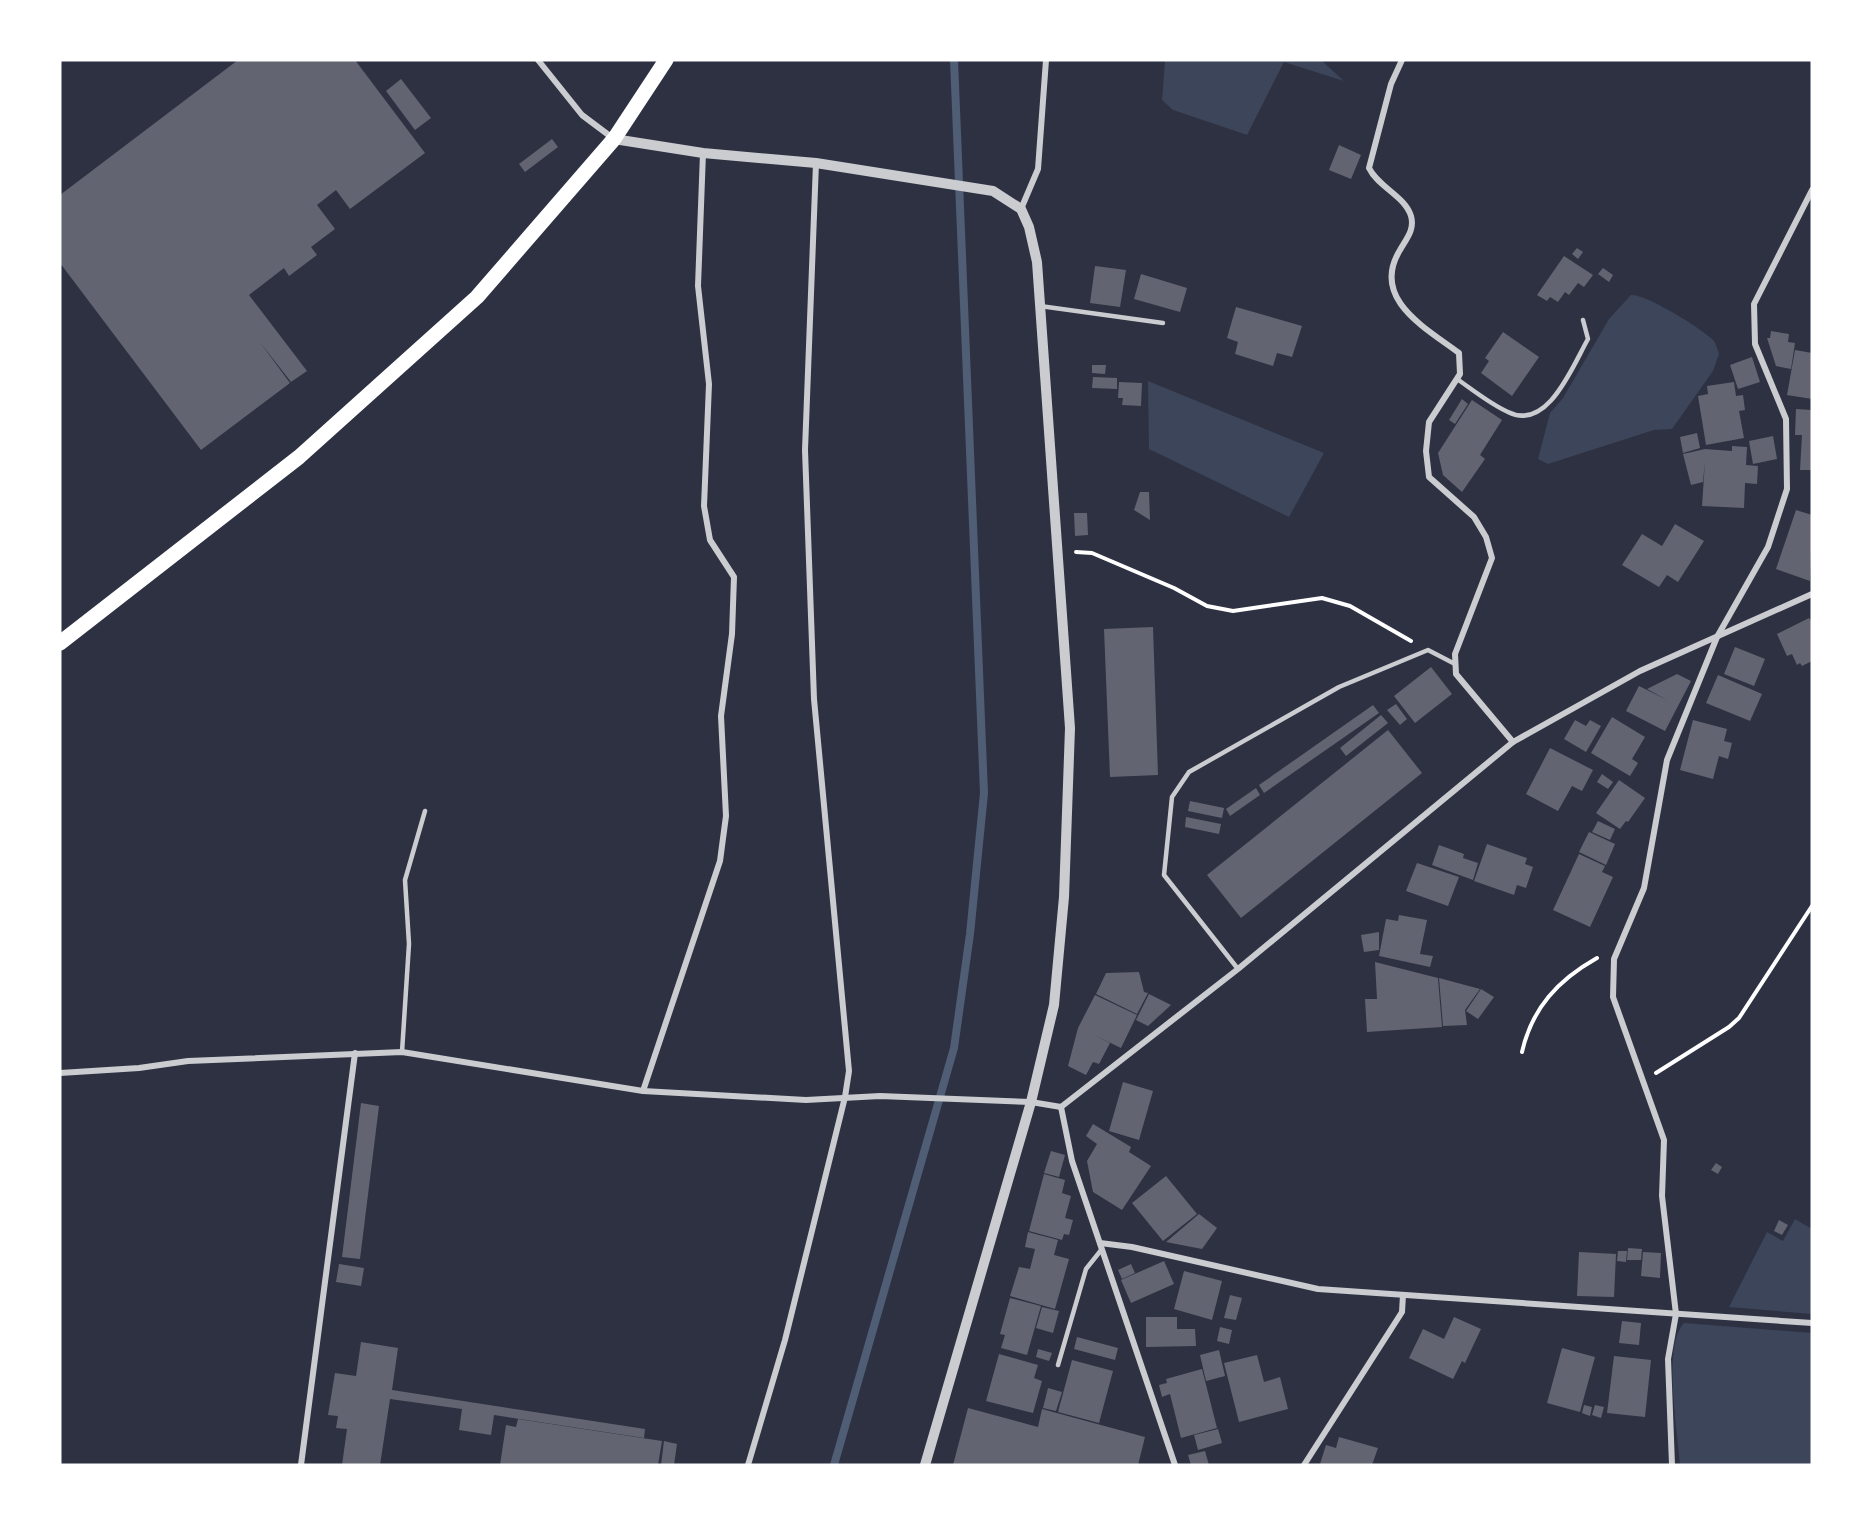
<svg xmlns="http://www.w3.org/2000/svg" width="1872" height="1525" viewBox="0 0 1872 1525" font-family="'Roboto Condensed',sans-serif">
<rect width="100%" height="100%" fill="#2d3142"/>
<g fill="#3c4559">
<path d="M1165,60H1321L1344,81L1284,62L1247,135L1173,110L1162,100Z"/>
<path d="M1631,295C1646,294 1703,329 1714,341C1716,344 1718,350 1719,354L1713,371L1672,429L1654,430L1548,464L1538,459L1550,413L1563,398L1609,319Z"/>
<path d="M1148,381L1324,453L1289,517L1149,449Z"/>
<path d="M1795,1219L1812,1229V1314L1729,1307L1767,1232L1783,1241Z"/>
<path d="M1684,1323L1812,1333V1465H1680C1678,1433 1662,1346 1684,1323Z"/>
</g>
<g fill="none" stroke-linecap="round" stroke-linejoin="round">
<path stroke="#4f5d75" stroke-width="8" d="M834,1465L954,1048L970,934L984,793L954,60"/>
</g>
<g fill="#626471">
<path d="M238,60H355L425,153L350,209L336,190L317,205L335,229L311,247L317,255L289,276L284,268L249,295L307,371L291,382L259,341L290,383L201,450L60,263V195Z"/>
<path d="M401,79L431,118L415,130L386,91Z"/>
<path d="M552,139L558,147L525,172L519,164Z"/>
<path d="M1339,145L1361,155L1351,179L1329,170Z"/>
<path d="M1577,248L1583,252L1578,259L1572,254Z"/>
<path d="M1564,256L1593,275L1584,287L1578,283L1569,295L1565,292L1558,302L1550,297L1547,301L1537,295Z"/>
<path d="M1095,266L1126,270L1120,307L1090,303Z"/>
<path d="M1603,268L1613,275L1609,282L1598,274Z"/>
<path d="M1141,274L1187,288L1180,312L1134,299Z"/>
<path d="M1236,307L1302,326L1292,357L1277,353L1273,366L1235,354L1238,342L1227,338Z"/>
<path d="M1771,331L1789,334L1788,342L1795,343L1791,369L1776,366L1767,338H1770Z"/>
<path d="M1503,332L1539,357L1512,396L1481,373L1489,361L1485,358Z"/>
<path d="M1795,350L1812,353V399L1787,395Z"/>
<path d="M1752,357L1760,382L1738,389L1730,365Z"/>
<path d="M1092,365H1106L1105,374L1092,373Z"/>
<path d="M1093,377L1117,378V389L1092,388Z"/>
<path d="M1119,382L1142,383L1141,406L1122,405L1123,398H1118Z"/>
<path d="M1734,382L1736,396L1743,395L1745,410L1739,411L1744,438L1706,445L1698,396L1708,394L1707,386Z"/>
<path d="M1462,399L1468,404L1455,424L1449,420Z"/>
<path d="M1472,400L1502,420L1480,455L1485,459L1462,492L1443,475L1438,453Z"/>
<path d="M1796,409L1812,410V470H1800L1802,435H1795Z"/>
<path d="M1697,433L1700,448L1683,453L1680,437Z"/>
<path d="M1773,436L1777,459L1753,464L1749,441Z"/>
<path d="M1732,446L1747,447L1746,465L1758,466L1757,484L1745,483L1744,508L1702,506L1705,461L1703,482L1691,485L1683,454L1705,449L1732,451Z"/>
<path d="M1140,492H1149L1150,520L1134,510Z"/>
<path d="M1796,510L1812,515L1810,581L1776,569Z"/>
<path d="M1074,513H1087L1088,535L1075,536Z"/>
<path d="M1675,524L1704,541L1678,582L1667,575L1659,587L1622,565L1642,534L1662,546Z"/>
<path d="M1809,618L1812,622V661L1802,666L1800,663L1797,665L1792,654L1787,656L1777,634Z"/>
<path d="M1153,627L1158,775L1110,777L1104,629Z"/>
<path d="M1735,647L1765,659L1754,686L1724,674Z"/>
<path d="M1431,667L1452,694L1415,723L1394,696Z"/>
<path d="M1677,674L1691,681L1665,731L1626,711L1639,686L1667,700L1647,689Z"/>
<path d="M1718,675L1762,694L1750,721L1706,703Z"/>
<path d="M1396,704L1407,719L1400,725L1387,710Z"/>
<path d="M1373,705L1379,713L1264,793L1259,785Z"/>
<path d="M1381,715L1388,723L1346,756L1340,748Z"/>
<path d="M1612,717L1645,737L1632,759L1638,763L1630,776L1591,753Z"/>
<path d="M1575,720L1586,726L1590,720L1601,726L1586,752L1564,739Z"/>
<path d="M1693,720L1727,729L1724,741L1732,743L1728,759L1719,756L1713,779L1680,770Z"/>
<path d="M1388,730L1422,773L1241,918L1207,875Z"/>
<path d="M1550,748L1593,770L1582,791L1572,786L1558,811L1526,794Z"/>
<path d="M1602,774L1613,782L1608,789L1597,782Z"/>
<path d="M1619,780L1645,798L1628,822L1626,821L1620,829L1596,813Z"/>
<path d="M1256,788L1260,795L1230,816L1226,809Z"/>
<path d="M1190,801L1224,808L1222,818L1188,811Z"/>
<path d="M1186,817L1221,824L1219,834L1185,827Z"/>
<path d="M1598,821L1615,829L1610,840L1592,832Z"/>
<path d="M1589,832L1615,844L1606,865L1579,852Z"/>
<path d="M1487,844L1527,858L1525,864L1533,867L1526,888L1517,885L1514,895L1474,881Z"/>
<path d="M1439,845L1464,854L1463,858L1478,863L1473,880L1432,865Z"/>
<path d="M1579,854L1605,866L1602,872L1613,877L1590,927L1553,910Z"/>
<path d="M1417,863L1459,877L1448,906L1406,891Z"/>
<path d="M1399,915L1427,920L1420,954L1433,956L1430,967L1379,956L1386,919L1398,921Z"/>
<path d="M1379,932V950L1364,952L1361,935Z"/>
<path d="M1375,962L1438,978L1442,1027L1367,1032L1365,999H1377Z"/>
<path d="M1139,972L1144,992L1148,993L1137,1014L1096,994L1106,973Z"/>
<path d="M1439,978L1480,989L1465,1010L1467,1025L1443,1026Z"/>
<path d="M1481,989L1494,997L1478,1019L1466,1011Z"/>
<path d="M1149,994L1171,1005L1148,1026L1136,1020Z"/>
<path d="M1095,995L1137,1015L1121,1048L1092,1034L1110,1043L1099,1064L1093,1062L1086,1075L1068,1066L1078,1028Z"/>
<path d="M1123,1082L1153,1091L1139,1140L1109,1131Z"/>
<path d="M361,1103L379,1106L360,1259L342,1257Z"/>
<path d="M1093,1124L1131,1147L1129,1152L1151,1166L1122,1210L1093,1192L1087,1161L1097,1144L1086,1136Z"/>
<path d="M1051,1151L1065,1155L1059,1177L1044,1173Z"/>
<path d="M1716,1163L1722,1167L1718,1174L1711,1170Z"/>
<path d="M1044,1174L1065,1180L1062,1193L1071,1196L1065,1218L1073,1220L1069,1235L1064,1234L1062,1240L1029,1231Z"/>
<path d="M1166,1176L1197,1214L1163,1241L1132,1203Z"/>
<path d="M1199,1214L1217,1228L1202,1249L1166,1242Z"/>
<path d="M1779,1220L1788,1225L1782,1235L1774,1231Z"/>
<path d="M1028,1232L1058,1240L1054,1255L1069,1259L1055,1309L1010,1296L1019,1267L1030,1269L1035,1249L1025,1247Z"/>
<path d="M1628,1248L1642,1249L1641,1260H1627Z"/>
<path d="M1618,1251H1627L1626,1262L1617,1261Z"/>
<path d="M1579,1252L1616,1254L1614,1297L1577,1296Z"/>
<path d="M1643,1252L1661,1253L1660,1278L1641,1276Z"/>
<path d="M1164,1261L1174,1284L1131,1303L1121,1280Z"/>
<path d="M339,1264L364,1268L361,1286L336,1282Z"/>
<path d="M1131,1264L1135,1273L1122,1279L1118,1270Z"/>
<path d="M1184,1271L1222,1281L1212,1320L1174,1309Z"/>
<path d="M1230,1295L1242,1298L1236,1320L1224,1318Z"/>
<path d="M1010,1298L1041,1306L1027,1355L1001,1348L1005,1335L1000,1334Z"/>
<path d="M1042,1307L1059,1311L1053,1333L1036,1328Z"/>
<path d="M1146,1317H1177V1329H1195L1196,1346L1146,1347Z"/>
<path d="M1454,1317L1481,1329L1465,1363L1462,1361L1453,1379L1409,1358L1423,1329L1444,1339Z"/>
<path d="M1622,1321L1641,1323L1639,1345L1619,1343Z"/>
<path d="M1220,1327L1232,1330L1229,1344L1217,1341Z"/>
<path d="M1077,1337L1118,1348L1115,1360L1074,1349Z"/>
<path d="M361,1342L398,1348L392,1390L645,1429L644,1438L494,1415L491,1435L459,1430L462,1409L390,1399L380,1465H342L347,1429L336,1428L338,1416L328,1415L335,1373L356,1376Z"/>
<path d="M1562,1348L1595,1357L1580,1412L1547,1403Z"/>
<path d="M1038,1349L1052,1353L1049,1361L1036,1357Z"/>
<path d="M1219,1350L1225,1376L1206,1381L1200,1355Z"/>
<path d="M999,1354L1038,1365L1034,1378L1042,1381L1033,1413L986,1401Z"/>
<path d="M1257,1355L1264,1382L1280,1377L1288,1409L1239,1422L1224,1363Z"/>
<path d="M1614,1356L1651,1360L1645,1417L1607,1413Z"/>
<path d="M1072,1360L1113,1371L1099,1423L1058,1412Z"/>
<path d="M1202,1369L1217,1428L1181,1438L1170,1394L1162,1397L1159,1385L1167,1383L1166,1379Z"/>
<path d="M1048,1388L1062,1392L1056,1411L1043,1408Z"/>
<path d="M1584,1405L1592,1407L1590,1416L1582,1413Z"/>
<path d="M1595,1405L1604,1407L1601,1418L1592,1415Z"/>
<path d="M968,1408L1038,1427L1042,1409L1145,1437L1138,1465H953Z"/>
<path d="M518,1419L662,1441L658,1465H500L506,1425L516,1427Z"/>
<path d="M1218,1429L1222,1443L1198,1450L1194,1435Z"/>
<path d="M1339,1437L1378,1448L1372,1465L1320,1464L1326,1445L1336,1448Z"/>
<path d="M664,1441L677,1444L674,1465H661Z"/>
<path d="M1205,1451L1209,1465H1191L1188,1455Z"/>
</g>
<g fill="none" stroke-linecap="round" stroke-linejoin="round">
<g stroke="#fff" stroke-width="4">
<path d="M1076,552L1092,553L1174,588L1207,606L1233,611L1322,598L1350,606L1411,641"/>
<path d="M1522,1052C1532,1008 1558,980 1597,958"/>
<path d="M1656,1073L1729,1027L1739,1018L1812,906"/>
</g>
<g stroke="#caccd0" stroke-width="4.5">
<path d="M1040,306L1163,323"/>
<path d="M1457,379C1473,390 1490,404 1508,412C1548,432 1573,365 1588,339L1583,320"/>
<path d="M1238,969L1164,875L1172,797L1189,772L1339,687L1428,650L1455,664"/>
<path d="M402,1052L409,944L405,880L425,811"/>
<path d="M1058,1365L1086,1269L1102,1249"/>
</g>
<g stroke="#caccd0" stroke-width="6">
<path d="M538,60L582,115L614,139"/>
<path d="M1402,60L1391,84L1369,168C1378,187 1405,196 1411,216C1415,230 1406,239 1400,250C1370,299 1426,328 1459,353L1460,374L1429,422L1426,451L1429,477L1474,517L1486,537L1492,558L1455,654L1456,674L1513,742"/>
<path d="M1021,209L1038,169L1046,60"/>
<path d="M60,1073L139,1068L188,1061L402,1052L643,1091L806,1100L880,1096L1031,1102L1061,1107L1238,969L1513,742L1640,671L1812,594"/>
<path d="M643,1091L720,861L726,816L721,716L732,634L734,577L710,540L704,506L709,384L698,286L703,153"/>
<path d="M1061,1107L1072,1161L1175,1465"/>
<path d="M1100,1243L1132,1247L1318,1289L1812,1323"/>
<path d="M301,1465L355,1053"/>
<path d="M748,1465L785,1340L845,1097L849,1071L814,699L805,450L816,163"/>
<path d="M1304,1465L1402,1312L1403,1295"/>
<path d="M1672,1465L1668,1359L1676,1314L1662,1196L1664,1140L1613,997L1614,959L1644,888L1667,760L1717,637L1768,547L1787,489L1786,419L1755,344L1754,304L1812,190"/>
</g>
<path stroke="#caccd0" stroke-width="10" d="M614,139L703,153L816,163L993,191L1021,209L1029,227L1037,262L1070,728L1064,897L1054,1005L1031,1102L925,1465"/>
<path stroke="#fff" stroke-width="15" d="M60,643L299,457L477,297L614,139L666,60"/>
</g>
<rect width="1872" height="1525" fill="none" stroke="#ffffff" stroke-width="123"/>
</svg>
